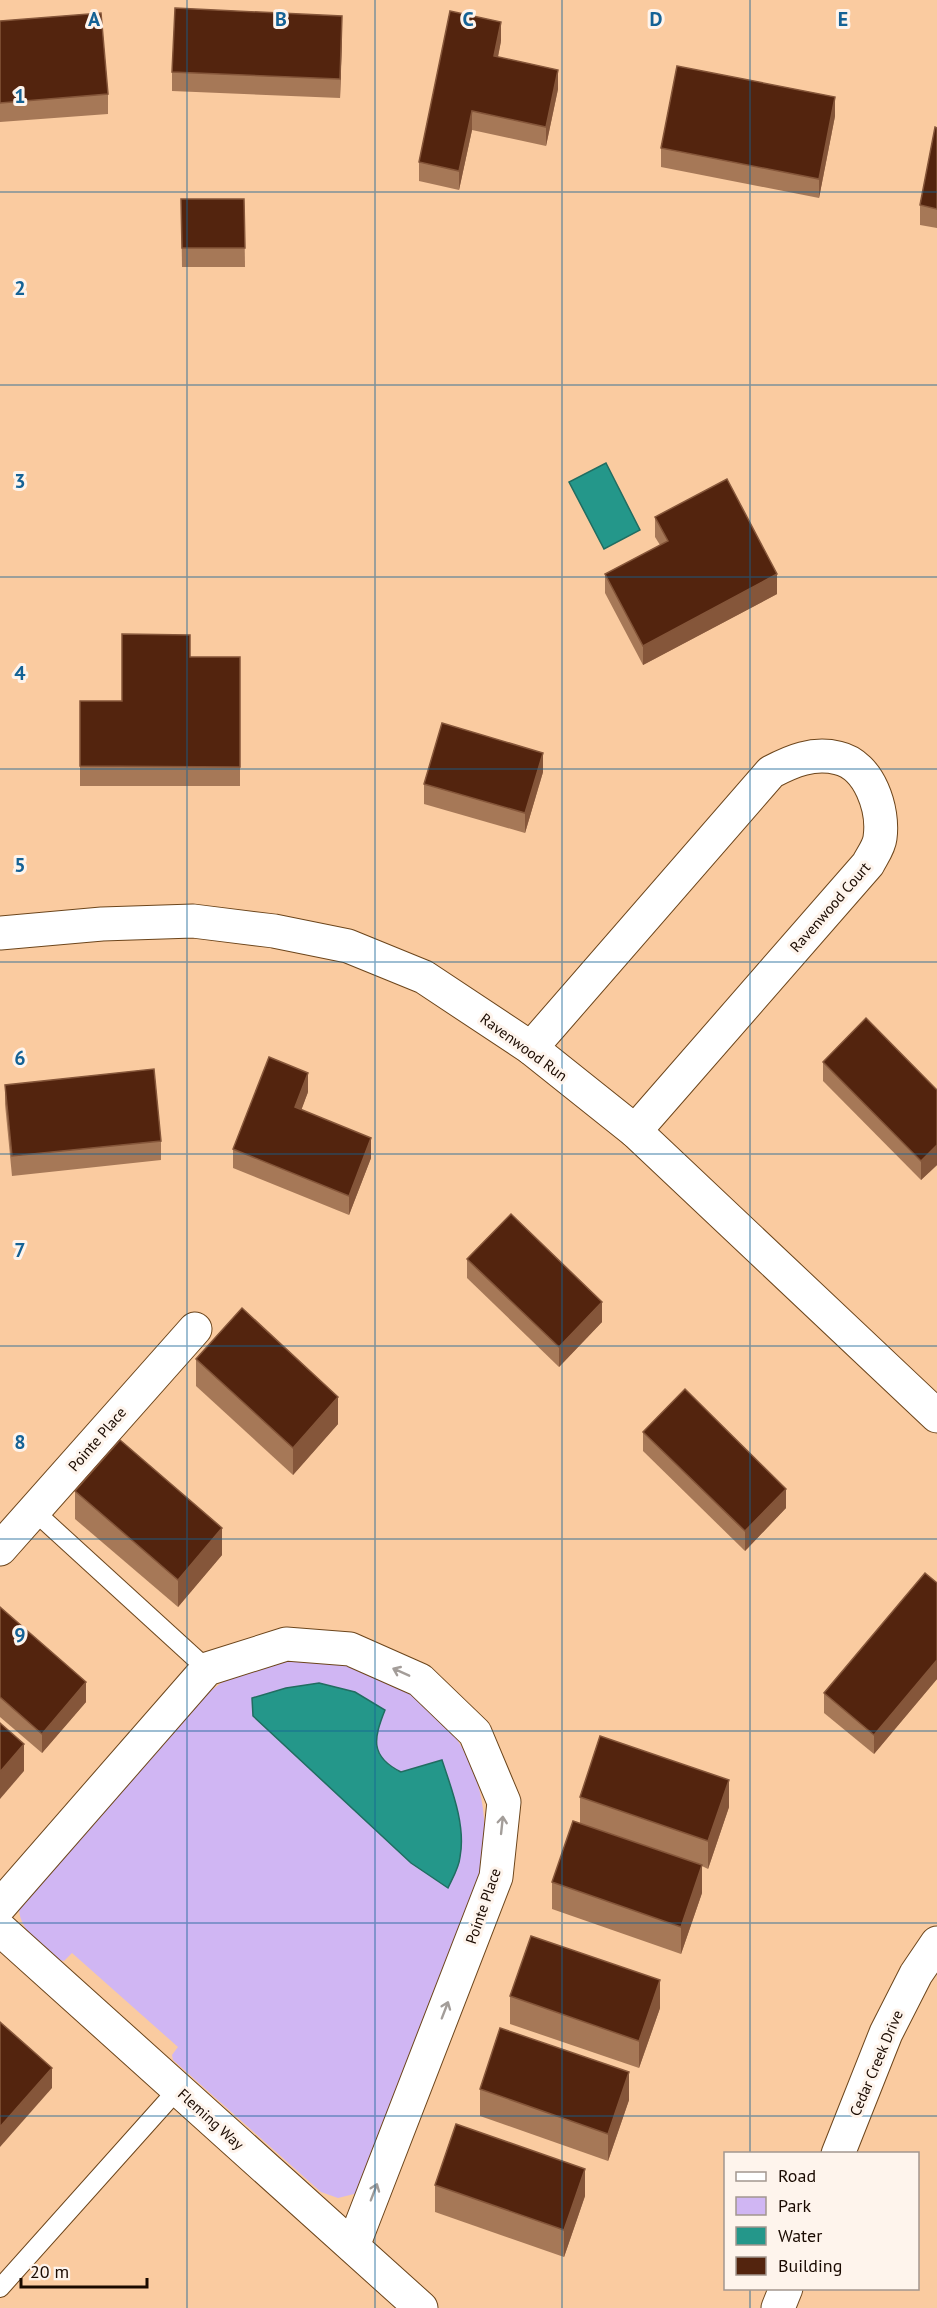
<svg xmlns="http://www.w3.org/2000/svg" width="937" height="2308" viewBox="0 0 937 2308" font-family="'PT Sans',sans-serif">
<rect width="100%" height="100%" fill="#facba0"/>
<path fill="#d0b6f3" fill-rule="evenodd" d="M287,1659C304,1660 321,1658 338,1660C349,1661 362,1669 372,1673C383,1677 397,1680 406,1687C471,1734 498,1803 478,1881L358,2193L338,2198L321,2192L173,2060L172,2055L178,2047L72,1953L64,1961L59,1960C43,1945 20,1932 19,1909L194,1704L221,1683L240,1673ZM319,1683L385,1710C374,1739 369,1755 401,1772L442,1761C453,1795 460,1822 460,1858L252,1698L286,1688Z"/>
<g fill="#24978a" stroke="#216d61" stroke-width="1.5">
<path d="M606,463L640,530L604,549L569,482Z"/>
<path d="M319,1683L355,1692L385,1710C374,1738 369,1756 401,1772L442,1760C452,1790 466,1826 460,1857C459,1868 452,1879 448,1888L411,1863L253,1716L252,1698L286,1688Z"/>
</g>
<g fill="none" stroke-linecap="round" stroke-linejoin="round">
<defs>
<g id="service">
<path d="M34,1511L207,1669"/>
<path d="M0,2288L178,2089"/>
</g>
<g id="minor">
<path d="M0,933L102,924L193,921L274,931L348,946L424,977L531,1048L635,1131L937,1416"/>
<path d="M531,1048L771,772C792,761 813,752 838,758C870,765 884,810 880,838C879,847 872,856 868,864L635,1131"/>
<path d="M0,1549L195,1329"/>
<path d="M0,1906L207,1669L286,1644L350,1649L420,1680L475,1733L504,1802L496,1877L353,2246"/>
<path d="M0,1929L421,2308"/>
<path d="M838,2154L886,2033L916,1974L937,1943"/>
<path d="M778,2308L786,2288"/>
</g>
</defs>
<use href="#service" stroke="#6c451b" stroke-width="20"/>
<use href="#minor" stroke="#6c451b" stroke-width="35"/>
<use href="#service" stroke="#fff" stroke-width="18"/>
<use href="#minor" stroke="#fff" stroke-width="33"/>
</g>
<g fill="#a67857">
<path d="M0,21L108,94V114L0,122Z"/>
<path d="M342,35L340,98L172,91V72Z"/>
<path d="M501,41L498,57L558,89L546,146L472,130L459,190L419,181V162Z"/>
<path d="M835,116L819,198L661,167V148Z"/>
<path d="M937,128V228L920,225V205Z"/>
<path d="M181,199H244L245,267H182Z"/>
<path d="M655,517L777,594L643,665L605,593V574L660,545L655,537Z"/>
<path d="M190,657H240V786H80V701H122Z"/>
<path d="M543,772L525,833L424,804V784Z"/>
<path d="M823,1062L937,1090V1165L921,1180L823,1081Z"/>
<path d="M5,1085L161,1141V1160L12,1176L5,1104Z"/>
<path d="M308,1092L301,1110L371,1158L349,1215L233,1168V1149Z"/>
<path d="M467,1259L602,1322L559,1367L467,1278Z"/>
<path d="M196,1359L338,1424L293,1475L196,1386Z"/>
<path d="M643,1432L786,1508L745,1551L643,1451Z"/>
<path d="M75,1491L222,1555L178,1607L75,1519Z"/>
<path d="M937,1583V1679L874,1754L824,1713V1693Z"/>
<path d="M0,1607L86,1702L42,1753L0,1717Z"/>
<path d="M580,1797L729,1807L708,1869L702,1866V1893L681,1954L552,1909V1882L580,1823Z"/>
<path d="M510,1996L660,2008L639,2068L510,2024Z"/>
<path d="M480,2089L629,2100L608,2161L480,2116Z"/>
<path d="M435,2185L585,2196L564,2257L435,2212Z"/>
</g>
<g fill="#85563a">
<path d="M342,16V35L340,98V79Z"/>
<path d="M501,22V41L494,76V56Z"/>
<path d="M558,70V89L546,146V127Z"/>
<path d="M835,97V116L819,198V179Z"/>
<path d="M472,111V130L459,190V171Z"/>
<path d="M777,574V594L643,665V646Z"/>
<path d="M543,753V772L525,833V813Z"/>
<path d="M308,1073V1092L295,1127V1107Z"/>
<path d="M371,1138V1158L349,1215V1196Z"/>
<path d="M937,1145V1165L921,1180V1161Z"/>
<path d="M602,1302V1322L559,1367V1347Z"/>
<path d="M338,1397V1424L293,1475V1448Z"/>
<path d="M786,1489V1508L745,1551V1531Z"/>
<path d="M222,1528V1555L178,1607V1580Z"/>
<path d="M937,1660V1679L874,1754V1735Z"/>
<path d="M86,1682V1702L42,1753V1734Z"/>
<path d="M24,1744V1771L0,1799V1772Z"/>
<path d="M729,1780V1807L708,1869V1841Z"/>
<path d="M702,1865V1893L681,1954V1927Z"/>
<path d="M660,1980V2008L639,2068V2041Z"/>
<path d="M52,2068V2088L0,2147V2127Z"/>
<path d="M629,2072V2100L608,2161V2134Z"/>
<path d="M585,2169V2196L564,2257V2230Z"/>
</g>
<g fill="#53240e" stroke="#85563a" stroke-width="1.5">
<path d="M175,8L342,16L340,79L172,72Z"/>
<path d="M450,11L501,22L494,56L558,70L546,127L472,111L459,171L419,162Z"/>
<path d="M101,13L108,94L0,103V21Z"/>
<path d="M677,66L835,97L819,179L661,148Z"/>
<path d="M935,127L937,128V209L920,205Z"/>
<path d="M181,199H244L245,248H182Z"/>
<path d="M727,479L777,574L643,646L605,574L668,541L655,517Z"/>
<path d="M122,634L190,635V657H240V767L80,766V701H122Z"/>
<path d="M442,723L543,753L525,813L424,784Z"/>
<path d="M866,1018L937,1090V1145L921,1161L823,1062Z"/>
<path d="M269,1057L308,1073L295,1107L371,1138L349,1196L233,1149Z"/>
<path d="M154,1069L161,1141L12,1156L5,1085Z"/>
<path d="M511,1214L602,1302L559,1347L467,1259Z"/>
<path d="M242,1308L338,1397L293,1448L196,1359Z"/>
<path d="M685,1389L786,1489L745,1531L643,1432Z"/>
<path d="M120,1440L222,1528L178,1580L75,1491Z"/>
<path d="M925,1573L937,1583V1660L874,1735L824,1693Z"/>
<path d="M0,1607L86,1682L42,1734L0,1697Z"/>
<path d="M0,1723L24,1744L0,1772Z"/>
<path d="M600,1736L729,1780L708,1841L580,1797Z"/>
<path d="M573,1821L702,1865L681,1927L552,1882Z"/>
<path d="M531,1936L660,1980L639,2041L510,1996Z"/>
<path d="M0,2022L52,2068L0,2127Z"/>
<path d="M500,2028L629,2072L608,2134L480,2089Z"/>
<path d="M456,2124L585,2169L564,2230L435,2185Z"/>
</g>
<defs><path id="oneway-shaft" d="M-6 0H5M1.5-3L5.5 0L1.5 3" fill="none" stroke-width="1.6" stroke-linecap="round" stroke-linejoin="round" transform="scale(1.5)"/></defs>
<g stroke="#a39d99">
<use href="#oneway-shaft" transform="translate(401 1672) rotate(-156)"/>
<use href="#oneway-shaft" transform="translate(502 1825) rotate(-84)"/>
<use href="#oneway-shaft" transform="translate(445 2010) rotate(-69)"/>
<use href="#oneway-shaft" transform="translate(374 2192) rotate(-69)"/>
</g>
<path fill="none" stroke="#146295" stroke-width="1.5" stroke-opacity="0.55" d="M187,0V2308M375,0V2308M562,0V2308M750,0V2154M0,192H937M0,385H937M0,577H937M0,769H937M0,962H937M0,1154H937M0,1346H937M0,1539H937M0,1731H937M0,1923H937M0,2116H937M750,2288V2308"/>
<g text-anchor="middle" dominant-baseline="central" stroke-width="6" stroke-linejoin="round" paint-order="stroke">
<g font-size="15" fill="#1a0a00" stroke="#fef4ec">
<text transform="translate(830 907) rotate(-49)">Ravenwood Court</text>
<text transform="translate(524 1047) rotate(36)">Ravenwood Run</text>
<text transform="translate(97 1439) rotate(-49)">Pointe Place</text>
<text transform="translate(483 1906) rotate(-71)">Pointe Place</text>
<text transform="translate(876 2063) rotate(-67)">Cedar Creek Drive</text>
<text transform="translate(211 2119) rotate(42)">Fleming Way</text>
</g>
</g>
<g font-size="20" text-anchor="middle" font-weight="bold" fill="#146295" stroke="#fef4ec" stroke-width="6" stroke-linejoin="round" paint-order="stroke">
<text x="94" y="26">A</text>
<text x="281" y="26">B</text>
<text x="468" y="26">C</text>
<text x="656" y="26">D</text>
<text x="843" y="26">E</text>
<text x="20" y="103">1</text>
<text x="20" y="295">2</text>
<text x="20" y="488">3</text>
<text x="20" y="680">4</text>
<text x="20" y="872">5</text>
<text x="20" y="1065">6</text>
<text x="20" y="1257">7</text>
<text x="20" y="1449">8</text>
<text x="20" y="1642">9</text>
</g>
<rect x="724" y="2152" width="195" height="138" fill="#fef4ec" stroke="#a3968e" stroke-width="1.5"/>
<rect x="736" y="2172" width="30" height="9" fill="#ffffff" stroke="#a3968e" stroke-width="1.5"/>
<text x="778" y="2182" font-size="18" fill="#1a0a00">Road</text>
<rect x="736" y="2197" width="30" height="18" fill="#d0b6f3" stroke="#a3968e" stroke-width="1.5"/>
<text x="778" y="2212" font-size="18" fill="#1a0a00">Park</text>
<rect x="736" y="2227" width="30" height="18" fill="#24978a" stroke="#a3968e" stroke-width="1.5"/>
<text x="778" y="2242" font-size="18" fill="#1a0a00">Water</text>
<rect x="736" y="2257" width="30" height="18" fill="#53240e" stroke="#a3968e" stroke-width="1.5"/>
<text x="778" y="2272" font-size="18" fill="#1a0a00">Building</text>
<path d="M21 2278v9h126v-9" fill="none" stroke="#1a0a00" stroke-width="3"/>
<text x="30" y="2278" font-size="18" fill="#1a0a00" stroke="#fef4ec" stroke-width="4.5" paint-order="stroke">20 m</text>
</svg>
